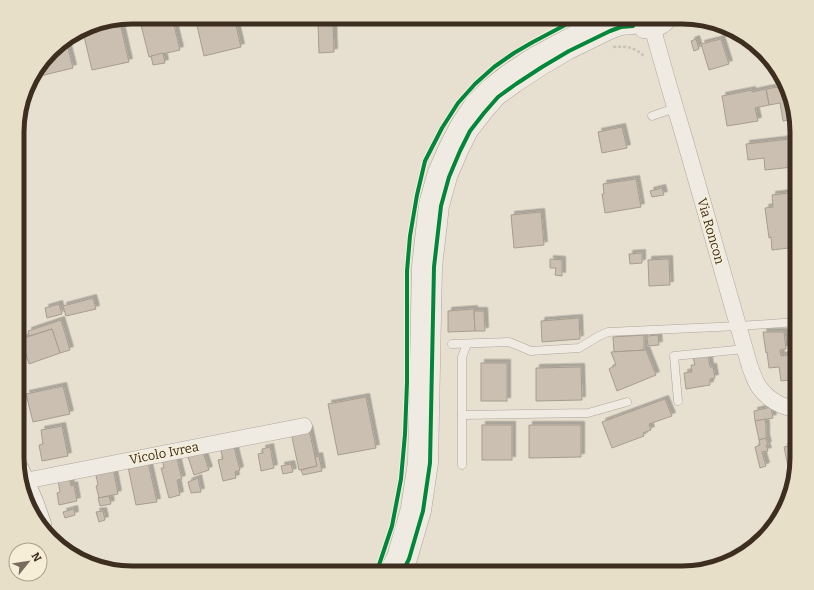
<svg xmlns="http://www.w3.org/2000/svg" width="814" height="590" viewBox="0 0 814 590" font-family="Bitter,serif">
<defs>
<filter id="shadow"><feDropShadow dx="3.5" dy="-3.5" stdDeviation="0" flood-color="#0004"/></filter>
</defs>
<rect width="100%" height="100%" fill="#e7e0d1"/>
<g fill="#cbbfb2" stroke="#a89c90" filter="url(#shadow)">
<path d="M160,17H172L180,50L149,57L140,21Z"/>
<path d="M195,17H234L241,47L204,56Z"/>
<path d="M120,23L129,62L92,70L83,32Z"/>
<path d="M333,23L334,52L319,53L318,24Z"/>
<path d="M696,39L699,49L694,51L691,41Z"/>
<path d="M721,39L729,64L709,70L701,44Z"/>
<path d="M66,40L73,68L36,77L35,72L56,45Z"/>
<path d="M163,53L165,63L153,65L151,56Z"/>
<path d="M786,84L795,119L783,121L780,103L769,105L766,89L778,87L777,85Z"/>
<path d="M766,89L769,105L755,108L758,121L727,126L722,96L752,90V92Z"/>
<path d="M622,127L627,148L602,153L598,132Z"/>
<path d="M790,139L793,167L765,170L764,158L748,160L746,144Z"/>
<path d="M636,179L641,207L605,213L602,194H604L603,184Z"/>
<path d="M662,188L664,195L652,197L650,191Z"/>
<path d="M797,192V247L772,250L771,237L769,238L765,208L773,207L772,195Z"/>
<path d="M541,212L544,245L514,248L511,215Z"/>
<path d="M642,253V263L630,264L629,254Z"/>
<path d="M550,259L562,260V276L555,275L556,268H550Z"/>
<path d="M669,259L670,285L649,286L648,260Z"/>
<path d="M791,261H797V304H795V297H793L791,272H792Z"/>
<path d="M93,298L96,309L66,316L63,306Z"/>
<path d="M59,304L62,314L47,318L45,308Z"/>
<path d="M474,309L475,331L448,332V311Z"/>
<path d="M474,311H484L485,331H475Z"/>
<path d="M579,318L580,339L542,342L541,321Z"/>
<path d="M61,320L70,350L60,353L52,329L29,336L28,331Z"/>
<path d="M52,329L60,353L29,364L21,339Z"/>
<path d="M763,332H784L786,349L780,350L781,356L794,354L797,379L781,381L779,367L769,368L767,352L766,353Z"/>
<path d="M644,335V350L614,352L613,337Z"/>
<path d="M658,335L659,345L648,346L647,336Z"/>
<path d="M646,350L656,375L617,391L609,369L616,365L611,352Z"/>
<path d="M708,354L710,367H713L715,378L710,379V385L686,389L684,373L692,372L691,365H695L693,357Z"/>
<rect x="481" y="363" width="26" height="38"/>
<path d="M581,367L582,400L536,401V368Z"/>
<path d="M63,386L70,414L33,422L26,394Z"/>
<path d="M366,397L376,448L338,455L328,404Z"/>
<path d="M665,399L672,416L649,424L651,430L643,433L644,436L612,448L602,422Z"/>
<path d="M771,407L773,418L755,421L754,411Z"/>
<path d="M765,419L766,426V438L759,440L755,421Z"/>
<rect x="482" y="425" width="30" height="35"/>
<path d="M529,425H581V457L529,458Z"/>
<path d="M62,426L68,456L42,461L39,445L43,444L41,430Z"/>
<path d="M309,429L317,466L299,470L291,433Z"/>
<path d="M766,438L768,445H766L768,451L762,452L766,466L760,468L755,447L760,445L759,440Z"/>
<path d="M233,443L240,470L235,472L236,478L223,481L218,460L223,459L220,447Z"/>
<path d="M797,444V465L791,481L784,447Z"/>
<path d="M270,447L274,468L261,471L258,454L263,453L262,449Z"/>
<path d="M203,452L209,470L194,475L188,457Z"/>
<path d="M176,455L182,479L177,480L180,495L169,498L161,468H164L162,459Z"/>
<path d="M319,456L322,471L303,475L301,470L317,466L315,457Z"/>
<path d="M148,462L157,502L136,505L128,467Z"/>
<path d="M291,464L293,472L283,474L281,466Z"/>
<path d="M113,468L118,494L99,498L96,486L98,485L95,471Z"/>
<path d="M69,477L71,486L74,485L77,501L59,505L57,493L60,492L58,480Z"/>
<path d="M198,478L201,492L191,493L188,482Z"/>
<path d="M109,496L111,504L100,506L98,498Z"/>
<path d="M74,509L75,515L65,518L63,512Z"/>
<path d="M103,511L105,520L99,522L96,512Z"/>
</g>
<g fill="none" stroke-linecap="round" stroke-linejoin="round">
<defs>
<g id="lane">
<path d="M652,116L675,108"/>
<path d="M452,344L509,342L531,351L579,348L599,336L608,332L739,326L797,322"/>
<path d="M678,401L674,356L745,349"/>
<path d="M462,415L588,413L627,402"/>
<path d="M462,465V357L467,344"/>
</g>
<g id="street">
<path d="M643,30C654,32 664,26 671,17"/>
<path d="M653,30L668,83L686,144L750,367C753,374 755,382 759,387C769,401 781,406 797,410"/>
<path d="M24,482L35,479L304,426"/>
<path d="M387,573L396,554L409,508L416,462L420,266L427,204L436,172L448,145L459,124L473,103L489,87L508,72L534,55L605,17"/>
<path d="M402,573L409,559L423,511L430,463L434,267L441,206L449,177L460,151L470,131L484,113L498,97L516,84L542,67L569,51L610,31L621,27L633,26"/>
</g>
<path id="secondary" d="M18,470L33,504L40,524"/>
</defs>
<use href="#lane" stroke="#ada599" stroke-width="9"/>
<use href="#street" stroke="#ada599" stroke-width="17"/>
<use href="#secondary" stroke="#9c958a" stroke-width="23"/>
<path stroke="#c8c2b9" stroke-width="2.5" stroke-dasharray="3 2" stroke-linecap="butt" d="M613,47C628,46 634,47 645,57"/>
<use href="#lane" stroke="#efebe3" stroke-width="8"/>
<use href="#street" stroke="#efebe3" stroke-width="16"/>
<use href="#secondary" stroke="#efebe3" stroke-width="22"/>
<defs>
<g id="cycleway">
<path d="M375,573L379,565L392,526L401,479L405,434L407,382V271L410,236L417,195L425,161L442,128L458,103L475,84L494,67L514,53L533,42L567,24L577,17"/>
<path d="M402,573L409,559L423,511L430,463L434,267L441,206L449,177L460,151L470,131L484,113L498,97L516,84L542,67L569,51L610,31L621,27L633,26"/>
</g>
</defs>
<use href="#cycleway" stroke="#f7eed8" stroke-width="6"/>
<use href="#cycleway" stroke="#00873e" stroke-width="4"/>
</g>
<g text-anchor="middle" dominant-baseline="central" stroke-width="3" stroke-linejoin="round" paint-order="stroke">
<g font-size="13" fill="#3d2e20" stroke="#f7eed8">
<text transform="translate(711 231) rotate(74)">Via Roncon</text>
<text transform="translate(164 453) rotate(-11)">Vicolo Ivrea</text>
</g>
</g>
<path d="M0 0H814V590H0ZM132 24H682A108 108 0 0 1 790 132V458A108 108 0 0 1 682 566H132A108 108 0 0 1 24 458V132A108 108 0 0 1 132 24Z" fill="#e8dfc9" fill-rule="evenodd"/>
<path fill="none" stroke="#3d2e20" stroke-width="5" d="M132 24H682A108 108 0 0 1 790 132V458A108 108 0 0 1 682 566H132A108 108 0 0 1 24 458V132A108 108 0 0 1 132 24Z"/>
<g transform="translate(28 562) rotate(60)"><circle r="19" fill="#f7eed8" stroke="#ada18e"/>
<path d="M0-3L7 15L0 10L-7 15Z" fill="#786c5e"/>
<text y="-6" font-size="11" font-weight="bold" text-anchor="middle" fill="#3d2e20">N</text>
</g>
</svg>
